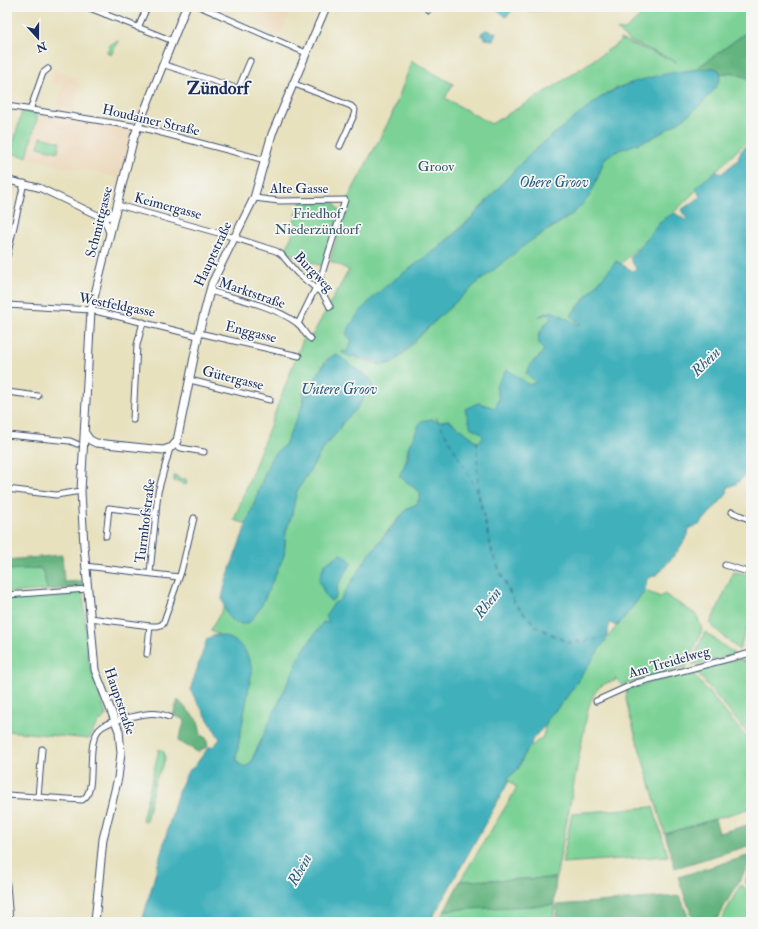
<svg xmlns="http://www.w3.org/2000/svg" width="758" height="929" viewBox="0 0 758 929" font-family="'IM FELL Double Pica',serif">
<rect width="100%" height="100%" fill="#f6f6f2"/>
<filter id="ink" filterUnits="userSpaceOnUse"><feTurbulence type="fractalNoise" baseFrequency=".025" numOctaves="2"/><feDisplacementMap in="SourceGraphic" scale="8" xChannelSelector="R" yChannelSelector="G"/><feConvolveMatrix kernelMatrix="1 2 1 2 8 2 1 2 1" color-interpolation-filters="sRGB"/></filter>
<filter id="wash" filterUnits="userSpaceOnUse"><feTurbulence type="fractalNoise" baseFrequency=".012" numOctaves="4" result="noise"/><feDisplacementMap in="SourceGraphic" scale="16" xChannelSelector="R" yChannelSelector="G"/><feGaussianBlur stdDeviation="0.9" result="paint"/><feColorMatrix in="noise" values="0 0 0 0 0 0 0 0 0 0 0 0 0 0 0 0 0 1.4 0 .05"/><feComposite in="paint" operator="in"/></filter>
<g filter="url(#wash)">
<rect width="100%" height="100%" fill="#e7e1be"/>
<g fill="#ecd7ba">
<path d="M262,7H275L290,13L280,36L259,27Z"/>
<path d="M54,69L77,78L76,82L80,84L73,111L57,109L63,86L50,82Z"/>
<path d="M38,114L131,130L132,132L121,178L95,172L62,167L27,157Z"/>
</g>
<g fill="#7bd296" stroke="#4b807a">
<path d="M531,7H548L546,10L528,11Z"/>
<path d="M651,7H751V29L696,69L628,84L614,89L600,98L536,150L519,165L472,217L438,248L394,281L369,302L351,324L352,341L347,352C356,360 381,368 392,363C403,357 417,338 427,329C458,299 491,269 526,244C544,231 565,223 580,206C593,193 599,175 605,158C617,149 633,146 647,140C668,132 716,98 721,75L731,72L751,79V137L621,264L616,262L571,315L580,323L579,325L552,311L540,316L548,314L552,315V318L545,324L538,336L544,350L539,357L533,361L537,382L529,385L496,386L499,399L495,408L478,403V431L483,436L481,441L475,442L474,439L448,420C433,421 412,433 408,448C407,454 407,459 405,464L421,493L417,504L408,508C376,542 349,581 329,623L255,752L250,765L244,767L239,764L236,758L252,670C244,641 235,642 210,631L224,607L242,624L248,623L284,554L286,531L291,517L297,491L325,446L338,431L343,422L356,410L358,406L365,396L371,393L370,378L335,355L326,360L323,365L307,396L303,392V403L300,413L285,445L266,470L247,524L234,520L305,334L311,337L349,270L330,261L348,198L391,117L412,61L453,84L445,98L491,124L552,88L620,42V39L677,62L628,40L617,30H625Z"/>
<path d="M118,41L111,55L107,53L110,44Z"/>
<path d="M22,111L38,114L27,157L11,153Z"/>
<path d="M41,137L60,142L58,152L38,147Z"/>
<path d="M301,201H333L340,212L324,267L285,252L297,223L294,221Z"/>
<path d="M174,476H177L179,479H186L187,484L183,485L181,482L174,481Z"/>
<path d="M40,568L44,574L47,590L7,593V570Z"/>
<path d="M734,572L751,575V616L739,650L710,624Z"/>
<path d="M645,591L661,597L664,594L697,615L702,630L686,667L622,685L615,678V681C597,684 594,692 588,709L556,878L460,881L517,788L509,781L508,778L518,769L526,750L543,737L547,719L564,701L607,638Z"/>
<path d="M83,592L89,663L106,715L95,727L89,739L7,731V598Z"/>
<path d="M705,632L735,654L704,663L693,664L692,662Z"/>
<path d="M738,659L743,661L751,659V738L695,670Z"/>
<path d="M691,671L751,743V808L665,834L630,717L626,699L627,689Z"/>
<path d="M159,749L164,752C168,763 158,772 155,781C151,794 150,809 146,821L142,820Z"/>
<path d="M653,807L668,856L562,863L572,813Z"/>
<path d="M751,869V888L750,889C743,881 746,878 751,869Z"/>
<path d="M740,886H743L751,894V922H720Z"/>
<path d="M554,905V922H438L445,910Z"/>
</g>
<g fill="#64b47f" stroke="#40726e">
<path d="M751,29V79L731,72L721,75L720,71L714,68L696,69Z"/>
<path d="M62,555L64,582L82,581L83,587L47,590L44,574L40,568L7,570V560Z"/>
<path d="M178,700L198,721L201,735L206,738L208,746L198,752L178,741L185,720L173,715Z"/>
<path d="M715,819L719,833L751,824V845L675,868L665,834Z"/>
<path d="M751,855V861L715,922H694L678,877Z"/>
<path d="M556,878L554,905L445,910L460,881Z"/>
<path d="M680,896L690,922H557L556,905Z"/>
</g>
<g fill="#40b0bb" stroke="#2e708c">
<path d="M494,7H507L512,11L506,17Z"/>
<path d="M486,30L497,33L493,40L485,39V36H482L481,33Z"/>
<path d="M714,68L720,71C724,95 667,132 647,140C633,146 617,149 605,158L593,189L588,198L575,212L526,244L476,284L426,329L395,361L383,365L354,356L351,357L342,353L343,351L347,352L352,341L346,334C364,295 406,273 438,248C469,225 492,194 518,166C542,141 573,120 600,98C633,77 676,71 714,68Z"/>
<path d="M751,140V470L736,484L728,487L727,494L699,525L689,528L688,535L677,552L658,574L647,579L645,591L619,624L616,626L610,623L607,634V638L564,701L547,719V724L533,738L530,747L526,751L518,769L508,778L509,781L430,922H142L178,792L188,771L194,767L208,748L214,746L220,739L190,690L207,639C217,630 236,639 244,649C248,655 250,663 252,670L236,758L239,764L244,767L250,764L302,652L323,622L329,623L326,616L334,603L339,601L371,552L408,508L417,504L421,493L399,476L408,458V448L421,421L432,419L438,422L448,420L474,439L475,442L479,443L483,436L478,431L471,428L465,409L478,403L495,408L499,399L496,386L507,369L529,385L536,382L526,373L533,361L539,357L544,350C531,341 544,324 552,318V316L548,314L539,316L552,311L579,325L580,323L571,316L616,261L633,271L636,269L630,258L663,219L675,213L685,220L687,219L681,210L700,197L696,187L716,171L721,174L738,160L741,151Z"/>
<path d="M335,354L348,362L350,365L367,376L373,383L371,393L365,396L358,406L356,410L343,422L338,431L325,446L297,491L291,517L286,531L284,556L261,607L250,622L242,624L236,623L231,620L226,612L222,599L226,580L270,460L275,453L285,445L299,413L303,403V391L308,396C315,380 321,363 335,354Z"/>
<path d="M340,554L347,557L352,563L338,585L336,597L331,601L326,597L319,580L324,565Z"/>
</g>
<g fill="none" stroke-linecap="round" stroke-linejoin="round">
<g stroke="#285c7f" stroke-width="1" stroke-dasharray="5 4" stroke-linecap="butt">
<path d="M436,417L477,490L492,554L514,603L536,627L568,643L586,642L607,636"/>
<path d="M477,441L478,490L493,554L515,603L537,626L568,642L593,639"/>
</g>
</g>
</g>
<g filter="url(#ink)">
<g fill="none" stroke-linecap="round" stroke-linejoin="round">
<defs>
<g id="minor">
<path d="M87,7L173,41"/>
<path d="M201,7L306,53"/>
<path d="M428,10L430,7"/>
<path d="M105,14L108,7"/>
<path d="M138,28L147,7"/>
<path d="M165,65L236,88L239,87L250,61"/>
<path d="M292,83L351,106L355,110L354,115L340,146"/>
<path d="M7,106L139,127L265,160"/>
<path d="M30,110L43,73L48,69"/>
<path d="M254,198L279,201L345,200L317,290"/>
<path d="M118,205L229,236L276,251L281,254L297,273L323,294L330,307"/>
<path d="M7,257L24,183"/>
<path d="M209,291C238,299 272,305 297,323C303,327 304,335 311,339"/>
<path d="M7,305L91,310L198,336"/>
<path d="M298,324L315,289"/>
<path d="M199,333L299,356"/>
<path d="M190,380L270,400"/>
<path d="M7,392L38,396"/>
<path d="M133,420L137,345L143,322"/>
<path d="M7,435L70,441L77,444"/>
<path d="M174,445L181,448L204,452"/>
<path d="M7,489L56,495L81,491"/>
<path d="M732,512L751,520"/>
<path d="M106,536L109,508L156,514"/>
<path d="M725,565L751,573"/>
<path d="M85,566L179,577"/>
<path d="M150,573L158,492L170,448"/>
<path d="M7,595L87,589"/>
<path d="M90,618L150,626H158L163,624L181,572L194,518"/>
<path d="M147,654L150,626"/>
<path d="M596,701L636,683L751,653"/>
<path d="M7,795L82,800C100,791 82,741 102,727C110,721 121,719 131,717C145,714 156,711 169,717"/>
<path d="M38,797L42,749"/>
<path d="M7,885L10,922"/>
</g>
<g id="tertiary">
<path d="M7,180L40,188L101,217H108L116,211"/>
<path d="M101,217L106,223L110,234"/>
</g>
<g id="secondary">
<path d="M85,433L90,440L96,443L163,450L172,447L177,441L199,333L212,283L254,198L272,134L326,7"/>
<path d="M95,922L103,839L118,778L121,753L119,731L95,670L84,546L81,491L91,310L134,137L186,7"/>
</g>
</defs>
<use href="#minor" stroke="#3a4a6c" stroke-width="7"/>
<use href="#tertiary" stroke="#3a4a6c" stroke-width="8"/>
<use href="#secondary" stroke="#3a4a6c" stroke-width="9"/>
<use href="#minor" stroke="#fff" stroke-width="5"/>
<use href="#tertiary" stroke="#fff" stroke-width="6"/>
<use href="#secondary" stroke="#fff" stroke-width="7"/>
</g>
</g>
<g text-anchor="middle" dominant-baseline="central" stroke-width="3.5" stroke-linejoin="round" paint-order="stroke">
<g font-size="14" fill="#1b2f5e" stroke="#f6f6f2">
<text transform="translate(151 120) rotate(13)">Houdainer Straße</text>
<text x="299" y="188">Alte Gasse</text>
<text transform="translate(168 206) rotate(15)">Keimergasse</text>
<text transform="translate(99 222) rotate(-76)">Schmittgasse</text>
<text transform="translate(213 254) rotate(-65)">Hauptstraße</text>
<text transform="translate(314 272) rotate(46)">Burgweg</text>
<text transform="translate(252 293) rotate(19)">Marktstraße</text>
<text transform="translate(117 305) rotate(11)">Westfeldgasse</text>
<text transform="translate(251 332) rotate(14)">Enggasse</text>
<text transform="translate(233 378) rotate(14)">Gütergasse</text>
<text transform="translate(145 521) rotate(-83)">Turmhofstraße</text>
<text transform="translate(669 662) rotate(-16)">Am Treidelweg</text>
<text transform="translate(120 701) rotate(71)">Hauptstraße</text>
</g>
<g font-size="14" fill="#33586c" stroke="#f6f6f2">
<text x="436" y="166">Groov</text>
<text x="317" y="213">Friedhof<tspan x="317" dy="16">Niederzündorf</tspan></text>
</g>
<g font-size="15" font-style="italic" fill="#285c7f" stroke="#f6f6f2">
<text x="554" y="182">Obere Groov</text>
<text transform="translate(706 362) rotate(-45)">Rhein</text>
<text x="339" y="389">Untere Groov</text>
<text transform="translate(488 603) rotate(-52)">Rhein</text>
<text transform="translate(300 870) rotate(-61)">Rhein</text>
</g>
<g font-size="18" font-weight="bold" fill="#1b2f5e" stroke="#f6f6f2">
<text x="218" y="88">Zündorf</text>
</g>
</g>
<rect width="758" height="929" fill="none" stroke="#f6f6f2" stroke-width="24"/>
<g transform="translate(38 38) rotate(159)" stroke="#f6f6f2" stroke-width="3" paint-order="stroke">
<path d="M0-3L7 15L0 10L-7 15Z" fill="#1b2f5e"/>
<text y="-6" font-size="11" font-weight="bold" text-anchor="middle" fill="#1b2f5e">N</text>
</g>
</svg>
